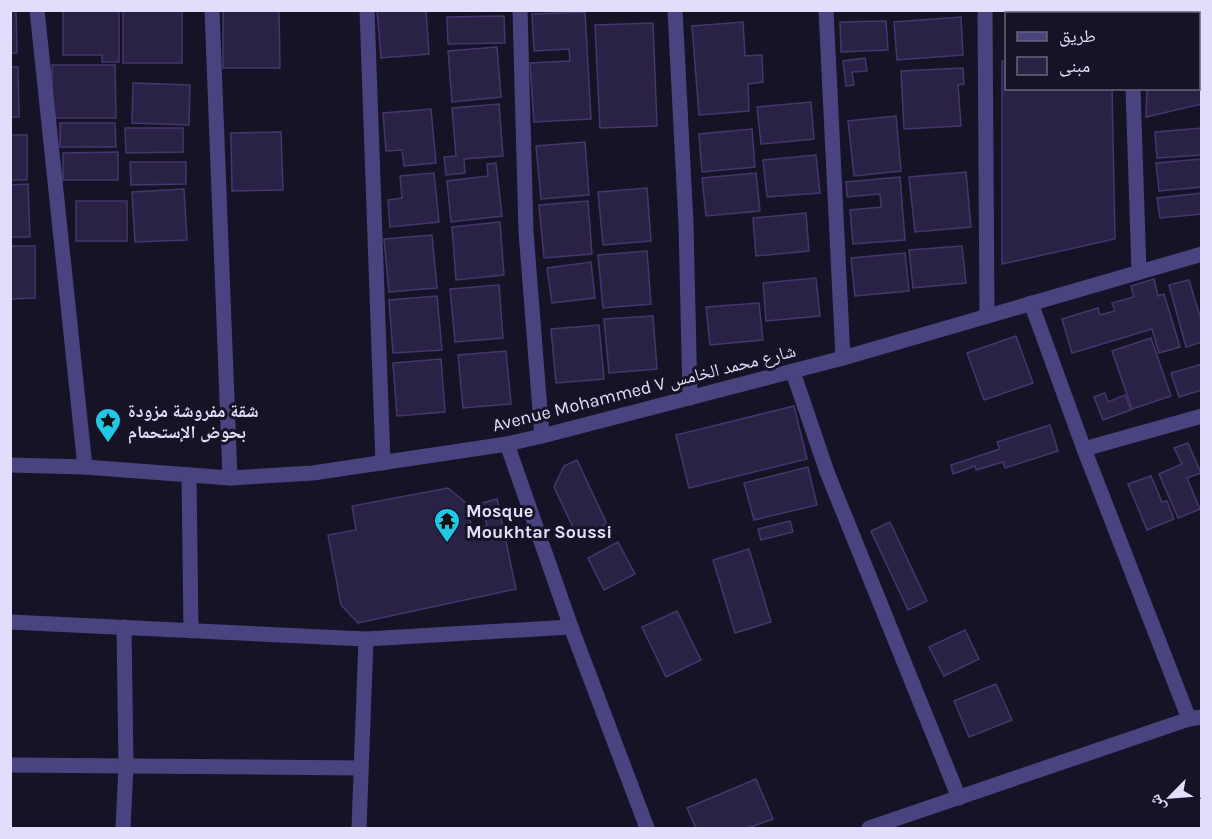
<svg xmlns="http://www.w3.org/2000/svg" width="1212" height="839" viewBox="0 0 1212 839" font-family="Karla,'Noto Naskh Arabic',sans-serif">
<rect width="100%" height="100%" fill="#171327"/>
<g fill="#2a2245" stroke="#44376e" stroke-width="1.5">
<path d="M10,10H16L17,53H10Z"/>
<path d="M63,10H119V62H102V55H63Z"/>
<rect x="123" y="10" width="59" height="53"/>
<path d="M223,10H279L280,68H223Z"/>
<path d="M377,10H426L429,54L381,58Z"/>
<path d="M585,12L591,119L534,122L530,63L570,61L569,49L534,51L532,14Z"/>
<path d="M504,16L505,43L448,44L447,17Z"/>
<path d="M961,17L963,55L897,60L894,22Z"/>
<path d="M886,21L888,50L841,52L840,22Z"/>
<path d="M743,22L745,56L762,55L763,82L748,84L749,111L699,115L692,26Z"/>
<path d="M653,23L657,126L600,128L595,25Z"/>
<path d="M1198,31H1202V104L1146,117L1147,88H1198Z"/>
<path d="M497,47L501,97L452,102L448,51Z"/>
<path d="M865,58L867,71L852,72L854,85L846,86L843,61Z"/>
<path d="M1002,61H1006V88H1112L1115,239L1002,264Z"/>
<path d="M52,65H115L116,118H52Z"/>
<path d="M10,67H18L19,117H10Z"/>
<path d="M963,68L964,84L958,85L961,126L904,129L901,71Z"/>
<path d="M133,83L190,85L189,125L132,123Z"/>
<path d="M811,102L814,139L761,144L757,107Z"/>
<path d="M499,104L503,156L464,159L465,173L446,175L444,157L456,156L452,108Z"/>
<path d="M431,109L436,163L404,166L402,150L386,151L383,113Z"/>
<path d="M896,116L901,171L854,176L848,121Z"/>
<path d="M60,123H115L116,147H60Z"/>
<path d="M125,128H183V152L126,153Z"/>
<path d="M1202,128V155L1157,158L1155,132Z"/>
<path d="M752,129L755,167L702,172L699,134Z"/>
<path d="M281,132L283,190L232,191L231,133Z"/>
<rect x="10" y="135" width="17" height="45"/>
<path d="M585,142L589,195L541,199L536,146Z"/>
<path d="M118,152V180H63V153Z"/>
<path d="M816,155L820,193L767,197L763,160Z"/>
<path d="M1202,159V187L1159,191L1156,163Z"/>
<path d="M130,162H186V184L131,185Z"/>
<path d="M496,163L502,216L451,222L447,181L488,176L487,164Z"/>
<path d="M966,172L971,227L915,232L909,177Z"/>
<path d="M434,173L439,222L390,227L388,200L402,198L400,176Z"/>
<path d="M756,173L760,211L706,216L702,178Z"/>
<path d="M900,177L905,240L853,244L850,210L881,207L880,194L847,197L846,182Z"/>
<path d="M28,184L30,237H10V185Z"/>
<path d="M647,188L651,241L603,245L598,192Z"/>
<path d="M184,189L187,240L135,242L132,192Z"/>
<path d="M1202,193V214L1160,218L1157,198Z"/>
<rect x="76" y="201" width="51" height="40"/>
<path d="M588,201L592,254L544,258L539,205Z"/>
<path d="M806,213L809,251L756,256L753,218Z"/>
<path d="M500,222L504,275L456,280L452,227Z"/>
<path d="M432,235L437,288L389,292L384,239Z"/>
<path d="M10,246H35V298L10,299Z"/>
<path d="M962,246L966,283L913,288L909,250Z"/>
<path d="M647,251L651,304L603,308L598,255Z"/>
<path d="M905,253L909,291L855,296L851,258Z"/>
<path d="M591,262L595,298L552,303L547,268Z"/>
<path d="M816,278L820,316L766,321L763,283Z"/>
<path d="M1154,279L1158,296L1164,294L1180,347L1159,353L1152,329L1072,353L1062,319L1098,308L1100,315L1115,311L1112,303L1134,297L1131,286Z"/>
<path d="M1189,280L1202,323V342L1186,347L1169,285Z"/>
<path d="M499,285L503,338L455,342L450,289Z"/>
<path d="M437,296L442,350L393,353L389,300Z"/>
<path d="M759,303L763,340L710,345L706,307Z"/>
<path d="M653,316L657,369L609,373L604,319Z"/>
<path d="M599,325L604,379L556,383L551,329Z"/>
<path d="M1016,336L1033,383L984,400L967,353Z"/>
<path d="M1151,338L1171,396L1132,409L1112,351Z"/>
<path d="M506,351L511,404L463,408L458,355Z"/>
<path d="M441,359L445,412L397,416L393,363Z"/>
<path d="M1202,364V390L1179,397L1171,373Z"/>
<path d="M1105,393L1108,402L1125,395L1131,410L1103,420L1094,397Z"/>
<path d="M794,406L807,459L689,488L676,435Z"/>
<path d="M1050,425L1058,451L1005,468L1003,462L976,470L975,466L953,474L951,465L1000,449L997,442Z"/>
<path d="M1188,443L1201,473L1187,478L1200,509L1178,518L1159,474L1182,464L1174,448Z"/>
<path d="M577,460L607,524L578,538L554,487L564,466Z"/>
<path d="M808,467L817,505L754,520L744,483Z"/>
<path d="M1151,476L1162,502L1167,501L1174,519L1147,530L1128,484Z"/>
<path d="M448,488L467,504L472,529L487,526L482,503L497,499L516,589L358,623L341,605L328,535L356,530L352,506Z"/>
<path d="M790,521L793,532L761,540L758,529Z"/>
<path d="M890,522L927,601L908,610L871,531Z"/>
<path d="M618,542L635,574L604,590L588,558Z"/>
<path d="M749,549L771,622L735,633L713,560Z"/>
<path d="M677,611L701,660L666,677L642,627Z"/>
<path d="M965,630L979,659L944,676L929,647Z"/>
<path d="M996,684L1012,720L969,737L954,701Z"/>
<path d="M756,779L773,819L748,828H696L687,808Z"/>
</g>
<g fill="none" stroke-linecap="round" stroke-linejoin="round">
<path stroke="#494480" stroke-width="15" d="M793,372L827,472L959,798"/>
<g stroke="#494480" stroke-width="15">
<path d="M37,10L85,467"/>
<path d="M212,10L230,478"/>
<path d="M367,10L383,463"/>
<path d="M520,10L526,232L542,436"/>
<path d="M675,10L686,224L690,398"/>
<path d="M826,10L843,358"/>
<path d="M985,10L987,316"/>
<path d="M1103,10L1189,14"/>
<path d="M1133,88L1139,272"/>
<path d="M1031,303L1084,449L1189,719"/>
<path d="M507,444L571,627L647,828"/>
<path d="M1084,449L1202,416"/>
<path d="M10,465L85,467L230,478L313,473L507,444L542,436L843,358L1202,254"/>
<path d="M189,475L191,631"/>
<path d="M10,622L366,639L571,627"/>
<path d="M10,765L360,768"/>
<path d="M123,828L126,766L124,627"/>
<path d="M359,828L366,639"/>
<path d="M869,828L1189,719L1202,717"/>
</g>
</g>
<defs>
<symbol id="sight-pin" viewBox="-11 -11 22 30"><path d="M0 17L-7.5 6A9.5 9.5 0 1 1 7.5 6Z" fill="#21c8e3" stroke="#171327"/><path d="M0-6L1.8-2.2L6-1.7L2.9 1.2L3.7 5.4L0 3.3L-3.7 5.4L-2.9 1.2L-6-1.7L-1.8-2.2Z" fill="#111"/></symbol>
<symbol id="temple-pin" viewBox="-11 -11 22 30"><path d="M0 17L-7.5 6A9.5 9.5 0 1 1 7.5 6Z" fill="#21c8e3" stroke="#171327"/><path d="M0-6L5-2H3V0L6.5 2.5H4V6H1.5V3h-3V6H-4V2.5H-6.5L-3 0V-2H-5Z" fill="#111"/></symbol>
</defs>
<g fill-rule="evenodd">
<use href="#sight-pin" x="93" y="406" width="30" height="40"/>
<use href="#temple-pin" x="432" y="506" width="30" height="40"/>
</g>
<g text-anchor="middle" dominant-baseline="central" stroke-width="6" stroke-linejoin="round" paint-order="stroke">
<g font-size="18" fill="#e2ddfb" stroke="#171327">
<text transform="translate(644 388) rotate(-14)">Avenue Mohammed V شارع محمد الخامس</text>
</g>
<g font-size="18" font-weight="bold" fill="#e2ddfb" stroke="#171327" text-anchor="start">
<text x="128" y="411">شقة مفروشة مزودة<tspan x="128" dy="21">بحوض الإستحمام</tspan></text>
<text x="466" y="511">Mosque<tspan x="466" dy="21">Moukhtar Soussi</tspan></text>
</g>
</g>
<rect width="1212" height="839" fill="none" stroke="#e2ddfb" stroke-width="24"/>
<rect x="1005" y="12" width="195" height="78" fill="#171327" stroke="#68647c" stroke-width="1.5"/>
<rect x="1017" y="32" width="30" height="9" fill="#494480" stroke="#68647c" stroke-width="1.5"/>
<text x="1059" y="42" font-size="18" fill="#e2ddfb">طريق</text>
<rect x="1017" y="57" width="30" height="18" fill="#2a2245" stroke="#68647c" stroke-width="1.5"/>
<text x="1059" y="72" font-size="18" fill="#e2ddfb">مبنى</text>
<g transform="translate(1170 797) rotate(245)" stroke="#171327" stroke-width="4.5" paint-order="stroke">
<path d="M0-4.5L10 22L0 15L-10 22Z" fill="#e2ddfb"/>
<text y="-9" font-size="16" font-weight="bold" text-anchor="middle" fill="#e2ddfb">ش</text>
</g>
</svg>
